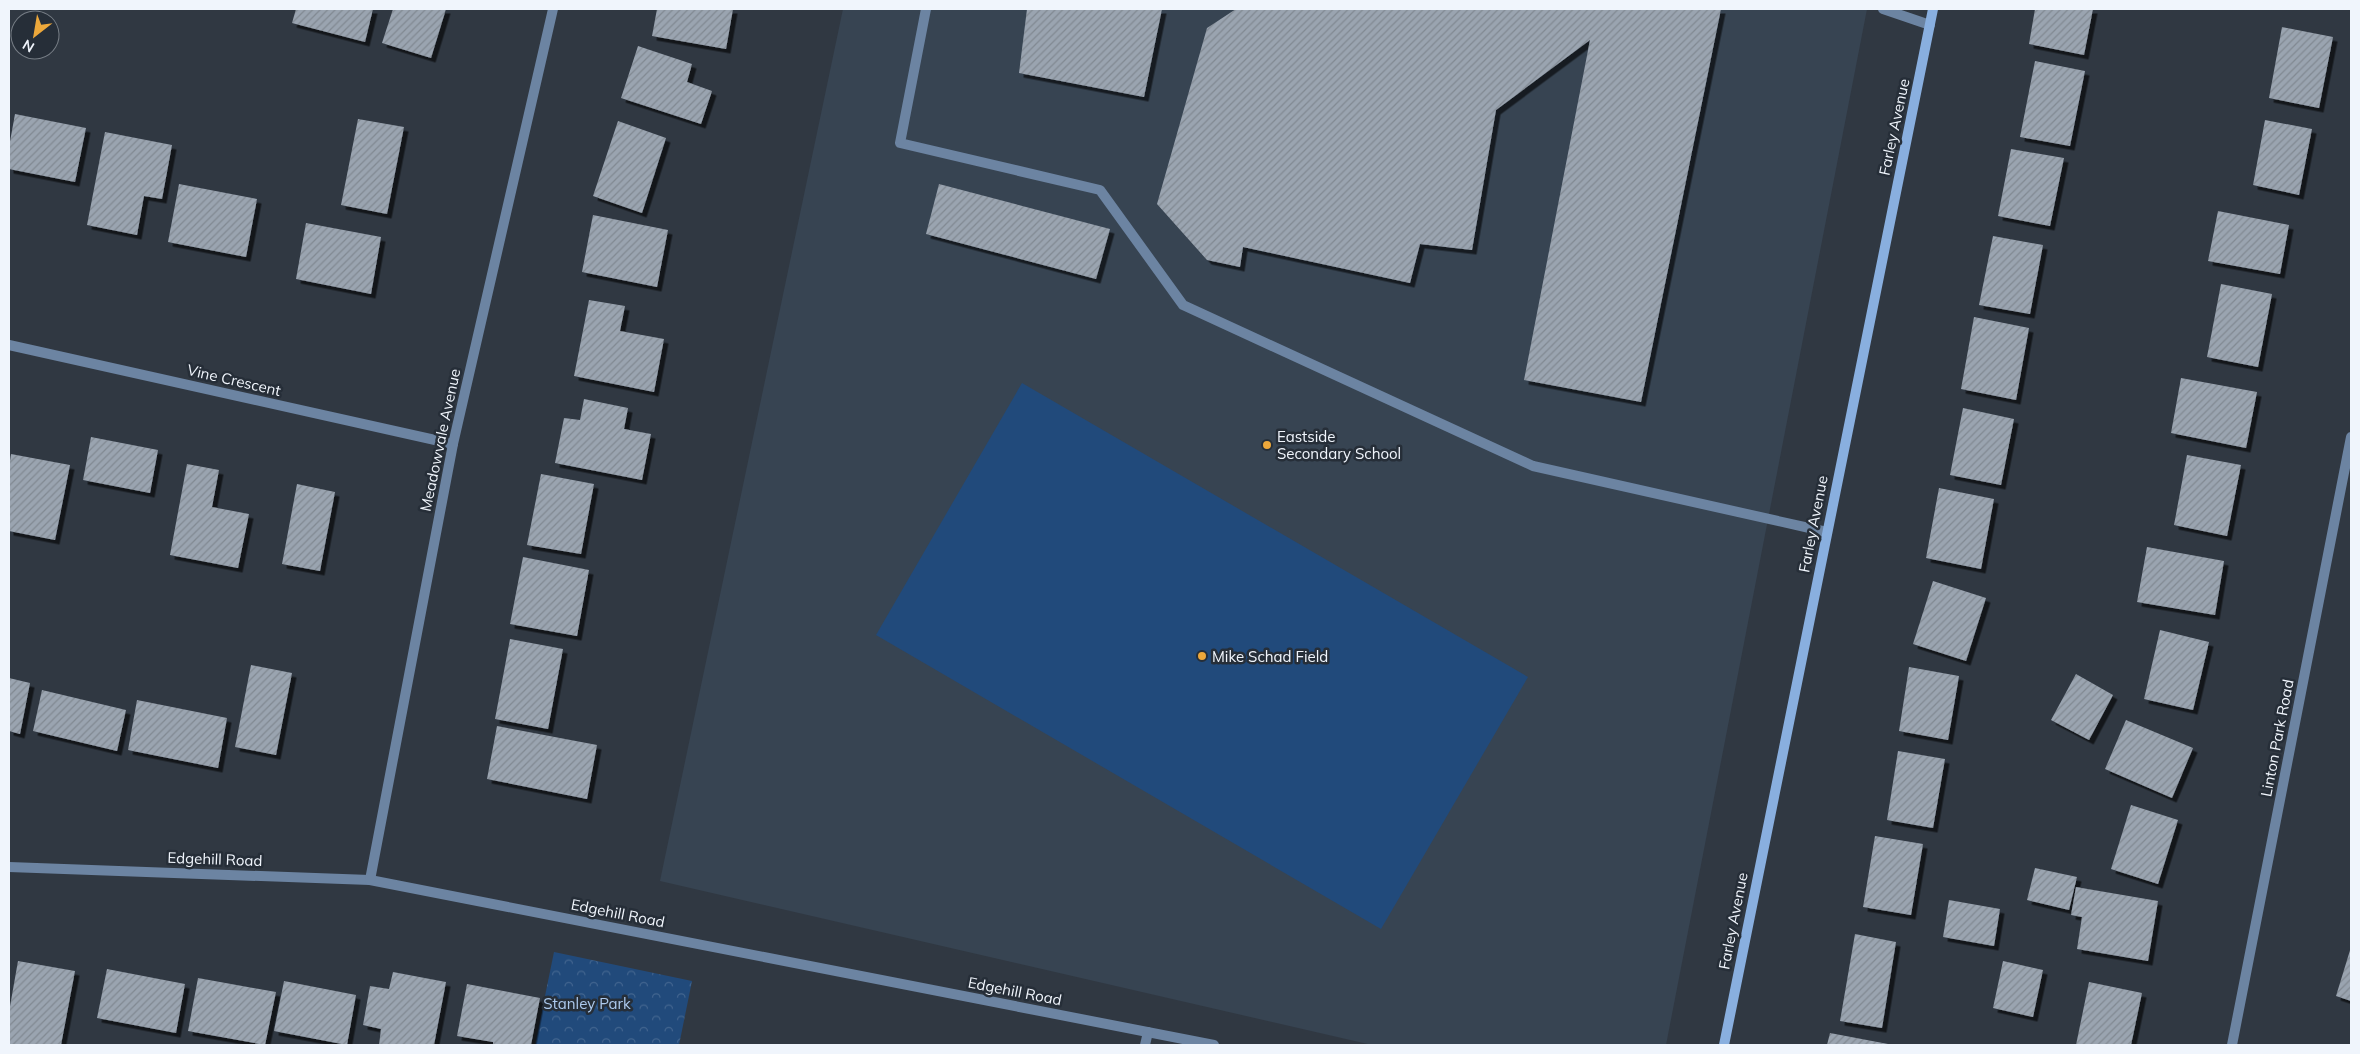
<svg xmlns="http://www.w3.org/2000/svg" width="2360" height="1054" viewBox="0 0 2360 1054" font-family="Mulish,sans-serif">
<defs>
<pattern id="park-crowns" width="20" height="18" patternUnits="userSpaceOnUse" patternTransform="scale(1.25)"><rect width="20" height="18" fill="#214a7b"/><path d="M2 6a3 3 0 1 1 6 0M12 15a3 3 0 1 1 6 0" fill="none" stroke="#42658f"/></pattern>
<pattern id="building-hatch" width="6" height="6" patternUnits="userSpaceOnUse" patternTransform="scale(1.25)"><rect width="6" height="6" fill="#9aa4b0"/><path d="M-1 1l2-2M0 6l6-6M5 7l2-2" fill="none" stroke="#818992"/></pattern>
<filter id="shadow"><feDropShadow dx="4.5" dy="4.5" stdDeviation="0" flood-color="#0009"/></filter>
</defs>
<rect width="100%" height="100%" fill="#303842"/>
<path fill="#374452" d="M843,9H1867L1666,1045H1372L660,881Z"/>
<path fill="url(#park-crowns)" d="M554,952L692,981L679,1045H535Z"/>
<path fill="#214a7b" d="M1022,383L1528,677L1381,929L876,635Z"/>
<g fill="url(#building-hatch)" filter="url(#shadow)">
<path d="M296,9H373L365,42L292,23Z"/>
<path d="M393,9H446L431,58L382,43Z"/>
<path d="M657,9H733L726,49L652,36Z"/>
<path d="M1027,9H1162L1144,97L1019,73Z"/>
<path d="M1236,9H1721L1641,402L1524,380L1590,40L1496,110L1472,250L1420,244L1410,283L1243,247L1240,267L1207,260L1157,204L1207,28Z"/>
<path d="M2035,9H2093L2084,55L2029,44Z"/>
<path d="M2282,27L2333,37L2319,108L2269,98Z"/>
<path d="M638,46L692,64L687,82L712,91L701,124L621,98Z"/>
<path d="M2035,61L2085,71L2070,146L2020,137Z"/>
<path d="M15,114L86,128L75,182L9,169V147Z"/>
<path d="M358,119L404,127L387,214L341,205Z"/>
<path d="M2265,120L2312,129L2299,195L2253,185Z"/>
<path d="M618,121L666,138L642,213L593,196Z"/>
<path d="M105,132L172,145L162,199L144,196L137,235L87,225Z"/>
<path d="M2011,149L2064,158L2050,226L1998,216Z"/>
<path d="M179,184L257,199L246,257L168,242Z"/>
<path d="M939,184L1110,229L1096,279L926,234Z"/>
<path d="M2218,211L2289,225L2280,274L2208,261Z"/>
<path d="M593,215L668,230L657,287L582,272Z"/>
<path d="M306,223L381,237L371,294L296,279Z"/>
<path d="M1993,236L2043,245L2030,314L1979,305Z"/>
<path d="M2221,284L2272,294L2258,367L2207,357Z"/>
<path d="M589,300L625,306L620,331L664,339L654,392L574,376Z"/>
<path d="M1974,317L2029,328L2016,400L1961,389Z"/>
<path d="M2181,378L2257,392L2246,448L2171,433Z"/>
<path d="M584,399L628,408L624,429L651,434L642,480L555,463L564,418L580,420Z"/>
<path d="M1963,408L2014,419L2001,485L1950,475Z"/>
<path d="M91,437L158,450L150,493L83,480Z"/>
<path d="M11,454L70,465L55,540L9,531V468Z"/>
<path d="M2187,455L2241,465L2227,536L2174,525Z"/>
<path d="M187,464L219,470L212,507L249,514L238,568L170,555Z"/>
<path d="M541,474L594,484L581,554L527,545Z"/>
<path d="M297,484L335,492L320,571L282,564Z"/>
<path d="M1939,488L1994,499L1981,569L1926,558Z"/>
<path d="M2147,547L2224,561L2215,615L2137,602Z"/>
<path d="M523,557L589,570L577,636L510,624Z"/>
<path d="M1933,581L1986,598L1966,661L1913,644Z"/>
<path d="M2160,630L2209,642L2193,710L2144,699Z"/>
<path d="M510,639L563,649L548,729L495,719Z"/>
<path d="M251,665L292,673L276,755L235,747Z"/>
<path d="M1909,667L1959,676L1948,740L1899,731Z"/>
<path d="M2076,674L2113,695L2089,740L2051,720Z"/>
<path d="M9,678L30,683L20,734L9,731Z"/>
<path d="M42,690L126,710L117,751L33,731Z"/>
<path d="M137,700L227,718L218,768L128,750Z"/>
<path d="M2126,720L2193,748L2172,798L2105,769Z"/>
<path d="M497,726L597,745L587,799L487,779Z"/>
<path d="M1898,751L1945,759L1933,828L1887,820Z"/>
<path d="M2131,805L2178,820L2158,884L2111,869Z"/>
<path d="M1875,836L1923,844L1911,915L1863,907Z"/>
<path d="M2035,868L2077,877L2069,910L2027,900Z"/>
<path d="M2076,887L2158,901L2148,961L2077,949L2082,917L2071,915Z"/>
<path d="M1949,900L2000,909L1994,946L1943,937Z"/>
<path d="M1855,934L1896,942L1882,1028L1840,1021Z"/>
<path d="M2351,947V1001L2336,996Z"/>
<path d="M18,961L75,971L61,1045H9V1012Z"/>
<path d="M2003,961L2043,970L2033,1017L1993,1008Z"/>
<path d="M107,969L185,984L176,1033L97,1018Z"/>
<path d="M393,972L446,982L434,1045H379L381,1029L363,1025L370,986L389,989Z"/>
<path d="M198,978L276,992L265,1045L188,1031Z"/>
<path d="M284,981L356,995L347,1045L274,1031Z"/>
<path d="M2089,982L2142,993L2131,1045H2076Z"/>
<path d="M467,984L540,998L531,1045H493V1042L457,1036Z"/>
<path d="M1830,1033L1888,1044V1045H1827Z"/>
</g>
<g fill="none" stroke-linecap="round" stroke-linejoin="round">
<g stroke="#6c84a2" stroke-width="10">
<path d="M926,9L900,143L1100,190L1183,305L1533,466L1827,532"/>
<path d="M1883,9L1930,25"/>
</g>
<g stroke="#6c84a2" stroke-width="10">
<path d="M9,345L453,444"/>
<path d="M9,867L370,880L1214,1045"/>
<path d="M370,880L453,444L553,9"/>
<path d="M1145,1045L1148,1032"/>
<path d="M2232,1045L2351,437"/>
</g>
<path stroke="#89afdf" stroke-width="10" d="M1724,1045L1933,9"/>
</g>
<g fill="#eda83b" stroke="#262e38" stroke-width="2">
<circle cx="1267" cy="445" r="5"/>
<circle cx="1202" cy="656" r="5"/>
</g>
<g text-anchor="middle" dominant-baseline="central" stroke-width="5" stroke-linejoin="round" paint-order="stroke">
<g font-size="15" fill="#f0f5fc" stroke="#262e38">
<text transform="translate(1894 127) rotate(-78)">Farley Avenue</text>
<text transform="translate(234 380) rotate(13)">Vine Crescent</text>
<text transform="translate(440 440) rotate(-78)">Meadowvale Avenue</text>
<text transform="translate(1813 524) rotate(-79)">Farley Avenue</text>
<text transform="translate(2277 738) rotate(-79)">Linton Park Road</text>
<text transform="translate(215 859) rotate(2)">Edgehill Road</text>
<text transform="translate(618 913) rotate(11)">Edgehill Road</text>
<text transform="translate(1733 921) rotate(-79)">Farley Avenue</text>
<text transform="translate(1015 991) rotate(11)">Edgehill Road</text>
</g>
<g font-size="15" fill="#f0f5fc" stroke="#262e38" text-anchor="start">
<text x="1277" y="436">Eastside<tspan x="1277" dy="17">Secondary School</tspan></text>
<text x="1212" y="656">Mike Schad Field</text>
</g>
<g font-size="15" fill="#adcaee" stroke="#262e38">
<text x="587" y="1003">Stanley Park</text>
</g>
</g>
<rect width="2360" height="1054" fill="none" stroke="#f0f5fc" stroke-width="20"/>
<g transform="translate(35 35) rotate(211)"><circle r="24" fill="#262e38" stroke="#777e86"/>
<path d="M0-4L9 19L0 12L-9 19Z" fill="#eda83b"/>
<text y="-8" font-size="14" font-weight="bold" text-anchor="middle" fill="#f0f5fc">N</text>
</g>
</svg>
